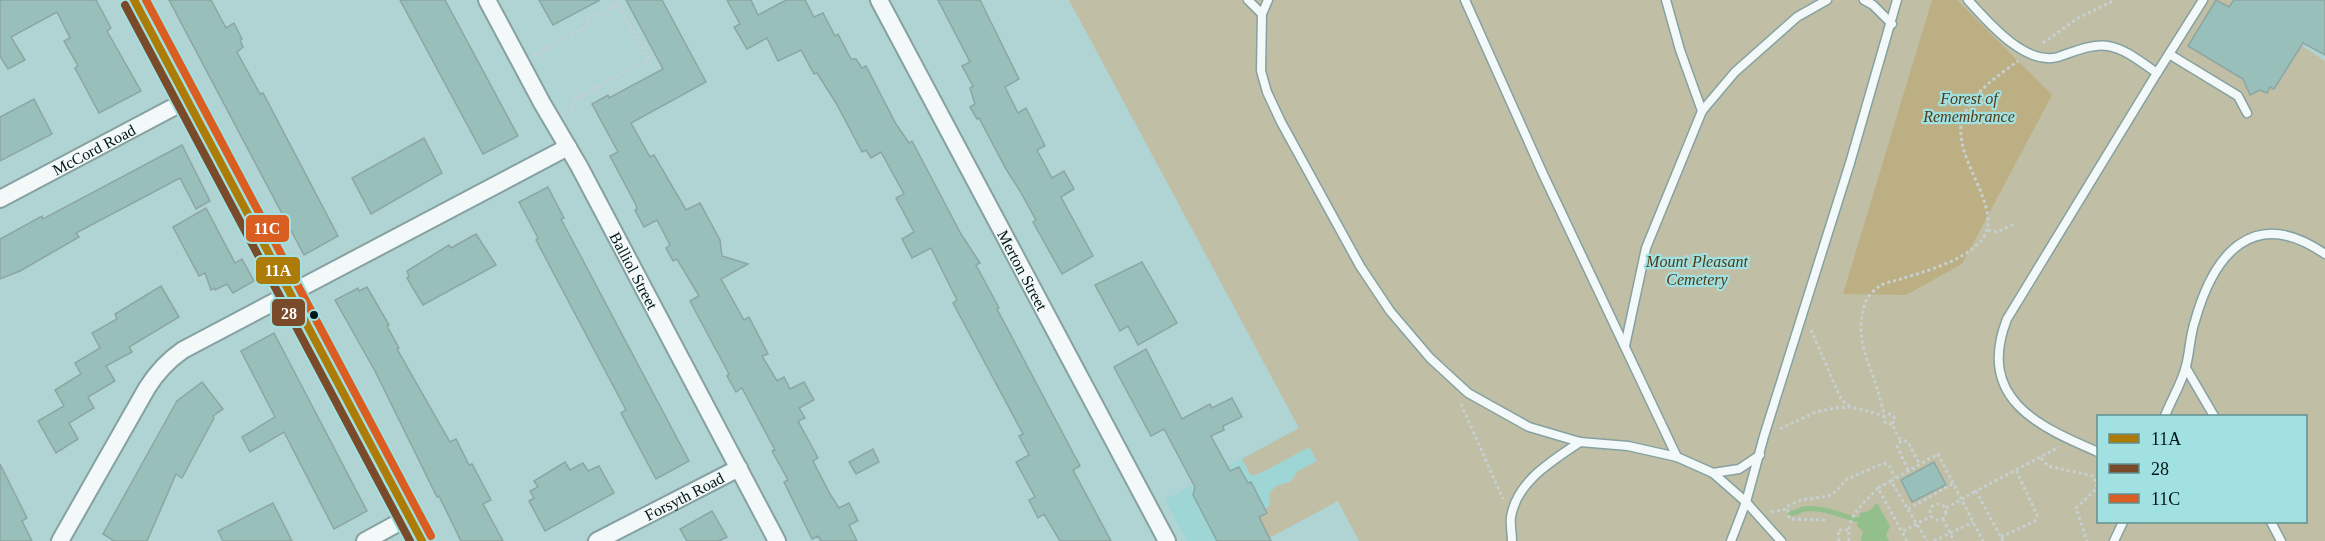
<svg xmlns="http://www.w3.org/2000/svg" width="2325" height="541" viewBox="0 0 2325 541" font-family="'Times New Roman',serif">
<rect width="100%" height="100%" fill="#b0d3d3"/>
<path fill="#9ed6d6" d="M1299,428L1338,501L1263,541H1187L1165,500Z"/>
<path fill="#c0bea4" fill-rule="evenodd" d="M1069,0H2298L2281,32L2325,61V541H1359L1338,501L1269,538L1259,517L1267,513L1265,510L1270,504L1269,493L1278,485L1290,482L1298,471L1317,461L1309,447L1265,471L1251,476L1242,459L1299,428ZM2098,416H2306V522H2098Z"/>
<path fill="#bcaf83" d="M1932,0H1957L2052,95L1962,264L1906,295L1843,294Z"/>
<path fill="#92bf8c" d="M1877,503L1890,526L1886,535L1889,541H1861L1863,531L1857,526L1860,513L1869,511Z"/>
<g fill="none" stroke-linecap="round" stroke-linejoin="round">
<path stroke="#92bf8c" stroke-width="5" d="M1790,513C1798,514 1797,510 1804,509C1820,506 1843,516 1858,520"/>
</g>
<g fill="#98bfba" stroke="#8ca6a3" stroke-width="1.5">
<path d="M0,0H96L111,28L107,31L141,91L99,113L75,68L78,66L64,41L70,38L57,12L11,37L25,60L8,69L0,56Z"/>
<path d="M169,0H211L226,28L234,23L242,39L240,40L243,47L237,52L260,94L263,93L338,236L304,255Z"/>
<path d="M400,0H445L518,136L483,154Z"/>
<path d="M539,0H600L553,25Z"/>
<path d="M626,0H662L706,82L631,123L650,157L654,155L686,210L700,203L720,240L722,256L748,264L721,279L744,320L749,317L768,354L762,356L777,381L784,377L790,389L804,382L814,400L799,408L805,418L798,421L818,458L813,461L830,494L839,508L849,503L858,521L849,525L857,541H821L818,536L812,539L784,482L788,480L772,451L775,450L742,388L736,392L727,376L729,374L690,301L699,296L677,259L673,261L666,248L670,245L657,220L644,227L635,210L637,209L636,205L610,156L618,152L592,104L608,95L609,98L663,69Z"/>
<path d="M727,0H751L758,15L786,0H805L814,17L823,13L835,36L838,34L851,59H856L862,68L866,66L896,124L909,143L912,141L961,234L980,263L976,265L999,308L997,309L1080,466L1073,470L1111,541H1060L1044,514L1038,518L1029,500L1035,497L1016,462L1029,455L1019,436L1023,434L953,303L957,300L931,248L912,258L902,239L914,232L896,198L904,194L881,152L871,158L866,150L862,152L836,103L817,73L814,74L801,50L778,61L767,38L747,49L734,27L740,24Z"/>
<path d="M938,0H980L1019,79L1005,87L1018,113L1026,108L1045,146L1037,150L1052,178L1064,171L1074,189L1061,197L1093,256L1062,274L1033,222L1036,220L1020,191L1006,169L979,118L977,119L970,107L975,104L970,88L973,86L962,66L970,62Z"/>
<path d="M2216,0L2229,7L2234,0H2325V55L2303,43L2274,89L2270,87L2267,93L2260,90L2250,95L2243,79L2188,46Z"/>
<path d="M34,99L52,134L0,161V117Z"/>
<path d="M424,138L442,173L371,214L352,178Z"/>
<path d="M182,145L210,201L196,209L180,178L76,233L79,237L20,271L0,279V239L42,216L43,219Z"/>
<path d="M548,187L564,218L561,219L689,461L656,479L621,413L626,410L536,240L538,238L519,202Z"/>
<path d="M206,208L235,263L242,259L254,281L233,293L227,284L215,290L214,288L211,290L205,273L199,276L173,227Z"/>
<path d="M476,234L496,265L423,305L407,278L409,276L407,271L449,245L451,248Z"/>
<path d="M1142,262L1177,323L1138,345L1128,326L1120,331L1095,285Z"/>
<path d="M161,286L179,317L129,347L132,352L106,366L115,381L88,397L94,408L69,423L78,439L56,453L38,421L64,406L55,390L81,374L75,363L100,348L92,333L117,319L115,314Z"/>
<path d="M367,287L389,325L387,326L399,348L397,349L450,442L456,439L469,465L472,464L491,500L483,504L503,541H461L439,496L437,497L375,371L335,300L358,288L359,291Z"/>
<path d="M274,333L367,511L334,529L284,432L250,452L242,437L275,417L241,351Z"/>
<path d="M1146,349L1182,419L1210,404L1212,408L1232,398L1242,417L1223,426L1224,430L1211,436L1230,471L1239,467L1248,483L1251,482L1267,513L1259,517L1271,541H1217L1193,495L1195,487L1164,429L1151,436L1114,367Z"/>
<path d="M202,382L223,409L213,416L214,418L182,478L176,474L147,541H114L103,534L143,462L177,401Z"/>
<path d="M873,449L879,462L856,474L849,462Z"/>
<path d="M565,462L570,470L583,463L588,471L599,466L614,493L545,531L529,501L534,498L530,491L538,487L534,481Z"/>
<path d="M1934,462L1946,485L1912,502L1901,480Z"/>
<path d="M0,464L27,518L22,521L32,541H0Z"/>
<path d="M273,503L292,541H223L218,531Z"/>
<path d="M712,511L727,537L719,541H687L680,529Z"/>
</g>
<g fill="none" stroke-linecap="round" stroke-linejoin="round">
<defs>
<g id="service">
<path d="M1248,0L1262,14L1261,71L1267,92L1281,122L1360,266L1390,311L1430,358L1468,393L1529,427L1580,442L1628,446L1677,457"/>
<path d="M1465,0L1543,174L1677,457L1713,473L1746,502L1781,541"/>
<path d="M1666,0L1680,50L1702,111"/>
<path d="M1864,0L1873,5L1892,24"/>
<path d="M1968,0C1988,22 2025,66 2058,57C2073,52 2093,43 2108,46C2126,49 2142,63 2157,73L2007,319C1976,398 2037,426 2098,452"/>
<path d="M1262,14L1268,0"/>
<path d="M2169,54L2238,96L2247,113"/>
<path d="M2157,73L2203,0"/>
<path d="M1625,346L1646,248L1702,111L1735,72L1797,17L1827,0"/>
<path d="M2186,368L2214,416"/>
<path d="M2165,416C2171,400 2182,383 2186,366C2190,351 2190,335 2195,321C2214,253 2254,205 2325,254"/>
<path d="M1713,473L1739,469L1760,455"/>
<path d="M2271,522L2281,541"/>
<path d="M1512,541C1512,534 1510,524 1511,517C1517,481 1552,461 1580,442"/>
<path d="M1731,541L1746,502L1764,436L1850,163L1897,0"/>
<path d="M2114,541L2123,522"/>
</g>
<g id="minor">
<path id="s1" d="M487,0L542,103L579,166L777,541"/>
<path id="s2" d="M879,0L1167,541"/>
<path id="s3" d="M0,199L187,100"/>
<path d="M60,541L147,388C157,372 167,361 183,350L568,147"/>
<path d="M365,541L409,517"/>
<path id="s4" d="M597,541L739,468"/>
</g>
<path id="tertiary" d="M134,0L422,541"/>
</defs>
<use href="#service" stroke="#86a1a1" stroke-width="11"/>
<use href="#minor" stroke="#86a1a1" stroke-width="20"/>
<use href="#tertiary" stroke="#86a1a1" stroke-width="24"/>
<g stroke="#c6d0d0" stroke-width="3" stroke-dasharray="3 3" stroke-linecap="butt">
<path d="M2043,43L2078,18L2115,0"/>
<path d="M534,55L585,28L589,17L606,13L609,8L618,5L649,60L576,98L573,108L567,112"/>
<path d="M1988,230L1997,232L2014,224"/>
<path d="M1811,330L1841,399L1849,406"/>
<path d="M1461,404L1503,499"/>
<path d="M1892,424H1887L1884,421C1885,414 1882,406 1880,399C1871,363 1853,342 1865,303C1867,297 1875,289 1880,286C1885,282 1895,281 1901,279C1926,271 1960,262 1979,243C2011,211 1946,156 1964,115C1973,92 1999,75 2018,61"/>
<path d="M1780,429L1816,412L1835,408L1851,407L1885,416L1889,414L1893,415L1895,420L1892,424L1901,441"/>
<path d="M2041,458L2048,466L2093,476L2097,483L2096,489L2076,508L2087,541"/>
<path d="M1908,470L1897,446L1901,441L1904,440L1909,444L1919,463"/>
<path d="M1891,481L1938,454L1983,541"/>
<path d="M1878,488L1891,481L1927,541"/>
<circle cx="1938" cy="512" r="8"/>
<path d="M1946,508L1976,491"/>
<path d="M1908,509L1954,483"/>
<path d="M1771,512L1787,509"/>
<path d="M1943,519L1954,541"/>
<path d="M1825,520L1790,519L1788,515V506L1801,500L1828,496L1838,490L1845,480L1884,463L1890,467L1895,478"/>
<path d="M2001,537L2035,521L2037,515L2016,470"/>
<path d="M1839,541L1838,530H1849"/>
<path d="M1849,541C1846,516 1862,505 1878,488L1902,532"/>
<path d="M1907,541L1902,532L1931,516"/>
<path d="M1934,541L1973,522"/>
<path d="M2003,541L1976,491L2059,447"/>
</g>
<use href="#service" stroke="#f3f8f8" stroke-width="8"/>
<use href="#minor" stroke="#f3f8f8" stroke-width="16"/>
<use href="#tertiary" stroke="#f3f8f8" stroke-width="21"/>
<defs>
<path id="bus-1" d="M134,0L422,541"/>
<path id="bus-2" d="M125,5L410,541"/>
<path id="bus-3" d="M146,0L431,536"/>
</defs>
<use href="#bus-1" stroke="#a2e1e1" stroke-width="12"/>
<use href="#bus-2" stroke="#a2e1e1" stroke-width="12"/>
<use href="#bus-3" stroke="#a2e1e1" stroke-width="12"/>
<use href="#bus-1" stroke="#ad7b07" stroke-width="8"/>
<use href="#bus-2" stroke="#7a4b2a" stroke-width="8"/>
<use href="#bus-3" stroke="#da5d21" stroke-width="8"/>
</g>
<circle fill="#001717" stroke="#a2e1e1" stroke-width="2" cx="314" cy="315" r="5"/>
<g text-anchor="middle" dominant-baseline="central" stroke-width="4.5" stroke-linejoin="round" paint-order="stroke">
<g font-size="16" font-style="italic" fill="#503b18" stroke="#a2e1e1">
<text x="1969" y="98">Forest of<tspan x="1969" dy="18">Remembrance</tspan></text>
<text x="1697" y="261">Mount Pleasant<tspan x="1697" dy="18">Cemetery</tspan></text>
</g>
<g font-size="16" fill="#001717" stroke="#a2e1e1">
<text stroke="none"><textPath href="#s3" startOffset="106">McCord Road</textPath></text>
<text stroke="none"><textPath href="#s1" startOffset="308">Balliol Street</textPath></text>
<text stroke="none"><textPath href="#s2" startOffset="306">Merton Street</textPath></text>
<text stroke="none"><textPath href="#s4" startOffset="98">Forsyth Road</textPath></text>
</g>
</g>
<g stroke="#a2e1e1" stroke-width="2">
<rect x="245" y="214" width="45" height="29" rx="6" fill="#da5d21"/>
<rect x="255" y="256" width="46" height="29" rx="6" fill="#ad7b07"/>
<rect x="271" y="298" width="35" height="29" rx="6" fill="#7a4b2a"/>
</g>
<g font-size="16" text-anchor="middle" font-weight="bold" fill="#fff">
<text x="267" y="234">11C</text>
<text x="278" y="276">11A</text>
<text x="289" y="319">28</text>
</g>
<rect x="2097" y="415" width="210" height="108" fill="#a2e1e1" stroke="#619090" stroke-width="1.5"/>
<rect x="2109" y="434" width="30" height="9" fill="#ad7b07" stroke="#619090" stroke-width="1.5"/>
<text x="2151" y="445" font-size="18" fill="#001717">11A</text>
<rect x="2109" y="464" width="30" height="9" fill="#7a4b2a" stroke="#619090" stroke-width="1.5"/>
<text x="2151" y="475" font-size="18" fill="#001717">28</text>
<rect x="2109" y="494" width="30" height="9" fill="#da5d21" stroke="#619090" stroke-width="1.5"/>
<text x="2151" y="505" font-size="18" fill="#001717">11C</text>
</svg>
